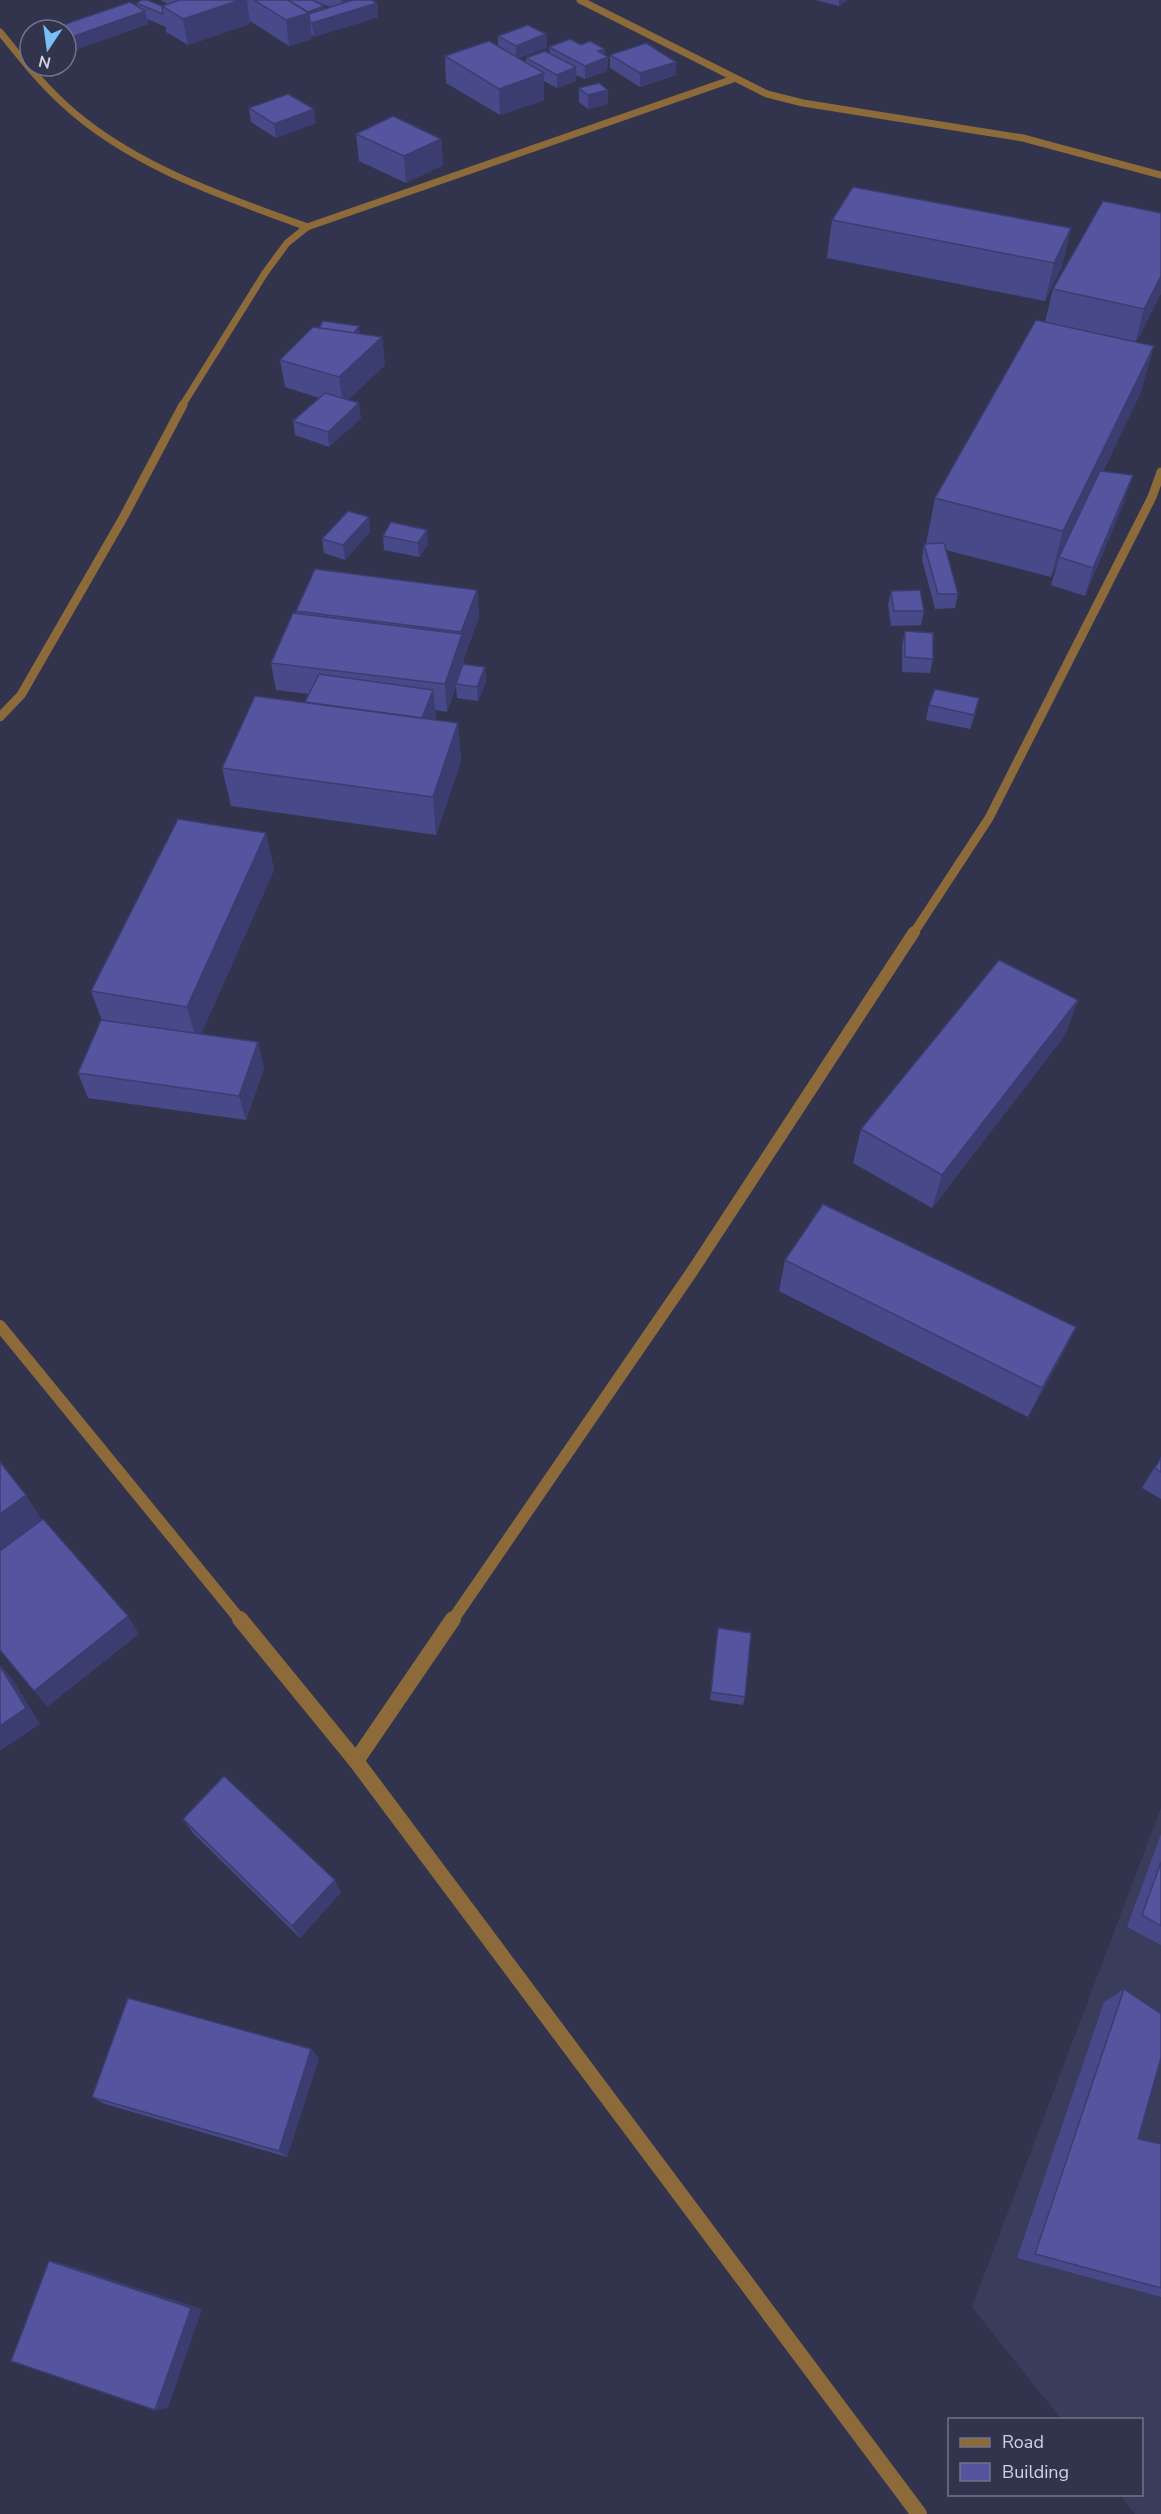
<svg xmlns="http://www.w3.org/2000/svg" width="1161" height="2514" viewBox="0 0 1161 2514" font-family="'Nunito Sans',sans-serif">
<rect width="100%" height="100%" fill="#32344d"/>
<path fill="#3a3c5b" d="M1161,1808V2514H1135L1120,2495L1142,2494V2420L1061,2419L972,2307Z"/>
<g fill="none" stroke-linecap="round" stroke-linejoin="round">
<g stroke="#8d6a3a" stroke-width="7">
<path d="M580,0L767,94L803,103L1023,138L1161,175"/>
<path d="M0,32C20,57 40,82 64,104C131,166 223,196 307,227"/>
<path d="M182,406L265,273L287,243L307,227L733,79"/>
</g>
<g stroke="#8d6a3a" stroke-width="9">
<path d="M0,717L21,695L123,518L183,405"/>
<path d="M913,934L989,818L1152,497L1161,472"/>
</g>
<g stroke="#8d6a3a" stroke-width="12">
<path d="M0,1326L241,1621"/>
<path d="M452,1621L693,1270L914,932"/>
</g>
<g stroke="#8d6a3a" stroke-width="16">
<path d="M240,1619L356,1761L919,2514"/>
<path d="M356,1761L453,1619"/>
</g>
</g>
<g fill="#484988" fill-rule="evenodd">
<path d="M160,0H372L377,3L378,17L314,37L312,35V39L289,46L250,21V24L188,45L166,32V27L147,19L148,24L72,51L66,47V30H54V28L137,6L136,3L162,6L168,4ZM313,0L330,7L325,9Z"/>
<path d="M815,0H847L839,6Z"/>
<path d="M546,34L547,48L518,58L526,63V58L550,53L549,47L581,45L605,49V55L608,57L607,71L585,79L576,75V81L557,88L544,81V100L500,115L446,83L445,56L498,47V36Z"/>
<path d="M610,55L676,62V75L640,87L610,68Z"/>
<path d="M579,88L608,104L588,109L579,102Z"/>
<path d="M249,108L316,123L276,138L251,122Z"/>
<path d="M356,134L441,139L443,165L406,183L359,161Z"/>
<path d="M832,220L1071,228L1062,266L1045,301L827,258Z"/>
<path d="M1053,289L1161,293L1136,342L1141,392L1103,471L1124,502L1085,596L1051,585L1057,566L1051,577L946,550L958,594L955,608L935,609L922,559L924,544H926L935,498L1045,322Z"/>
<path d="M359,326V334L382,337L385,365L348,400L361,418L329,447L295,435L293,421L319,398L285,387L280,360L319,328Z"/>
<path d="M369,517L370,532L345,560L324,553L322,539Z"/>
<path d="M383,536L428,544L419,557L384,550Z"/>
<path d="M477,590L479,617L464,658L463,664L485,667L486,682L478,701L457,698L456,686L447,712L435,710L436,718L435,720L458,723L461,761L436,835L231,806L222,768L305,703L309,694L276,690L271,663L297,614L296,611Z"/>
<path d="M891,591L924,611L921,625L891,626L888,605Z"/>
<path d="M905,631L933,659L930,673L902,672V646Z"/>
<path d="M929,705L976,713L970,729L926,720Z"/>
<path d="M266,833L274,870L201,1034L258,1042L264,1068L246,1120L88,1098L78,1073L102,1021L91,991Z"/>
<path d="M1078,1000L1065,1035L932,1208L853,1163L861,1129Z"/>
<path d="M785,1260L1076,1327L1061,1357L1028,1417L779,1291Z"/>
<path d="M1161,1457V1499L1142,1488Z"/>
<path d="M718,1628L745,1697L743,1705L710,1700Z"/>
<path d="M183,1819L341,1892L300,1938L193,1833Z"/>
<path d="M1161,1834V1945L1127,1927Z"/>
<path d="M1124,1989L1138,2139L1161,2144V2297L1017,2258L1104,2002Z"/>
<path d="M311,2049L319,2058L287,2157L105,2104L92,2097Z"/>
</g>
<g fill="#3b3c6f">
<path d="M240,0H247L250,24L188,45L183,19Z"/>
<path d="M341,0H355L343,13Z"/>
<path d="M839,0H847L839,6Z"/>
<path d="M377,3L378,17L314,37L312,23L310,22L312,39L289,46L286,20L324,6L326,19Z"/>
<path d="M145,11L148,24L72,51L69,38Z"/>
<path d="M546,34L547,48L516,59V46Z"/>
<path d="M605,49V58L608,57L607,71L585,79V66L598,51Z"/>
<path d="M676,62V75L640,87V73Z"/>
<path d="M576,67V81L557,88V75Z"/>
<path d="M544,73V100L500,115L499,89Z"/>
<path d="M608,90V104L588,109V95Z"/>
<path d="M314,109L316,123L276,138L274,124Z"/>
<path d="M441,139L443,165L406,183L404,156Z"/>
<path d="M1071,228L1062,266L1045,301L1054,263Z"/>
<path d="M1161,276V293L1134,347L1144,309Z"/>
<path d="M359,326L360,340H350Z"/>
<path d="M382,337L385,365L343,405L339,377Z"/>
<path d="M1154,346L1141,392L1060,558L1059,557L1057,566L1051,577L1063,531Z"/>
<path d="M359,403L361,418L329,447L328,432Z"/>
<path d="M1133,475L1124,502L1085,596L1093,568Z"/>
<path d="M369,517L370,532L345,560L343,545Z"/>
<path d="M427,530L428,544L419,557L418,543Z"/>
<path d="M477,590L479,617L464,658V662L456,684L447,712L445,684L462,635L461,632Z"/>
<path d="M485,667L486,682L478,701L477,687Z"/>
<path d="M433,690L436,718L425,746L422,719Z"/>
<path d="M979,698L976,713L970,729L974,715Z"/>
<path d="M458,723L461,761L436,835L433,797Z"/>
<path d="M266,833L274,870L197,1043L187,1007Z"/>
<path d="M1078,1000L1065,1035L932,1208L942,1175Z"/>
<path d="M258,1042L264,1068L246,1120L239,1096Z"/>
<path d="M1076,1327L1061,1357L1028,1417L1042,1388Z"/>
<path d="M26,1495L44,1523L0,1554V1514Z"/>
<path d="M128,1616L139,1634L47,1707L34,1691Z"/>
<path d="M0,1665L13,1680L40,1724L0,1751Z"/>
<path d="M335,1880L341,1892L300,1938L292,1926Z"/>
<path d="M311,2049L319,2058L287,2157L279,2151Z"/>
<path d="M49,2261L64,2264L202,2309L168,2408L155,2410Z"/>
</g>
<g fill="#54559e" stroke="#3b3c6f" stroke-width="1.5">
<path d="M142,0H147L162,6L163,14L136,3Z"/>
<path d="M180,0H240L183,19L162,6Z"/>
<path d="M254,0H288L309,13L286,20Z"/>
<path d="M288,0H312L324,6L308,12Z"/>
<path d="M353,0H372L377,3L312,23L310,22L309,14Z"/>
<path d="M130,2L145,11L69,38L66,36V30H57L54,28Z"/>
<path d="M528,25L546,34L516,46L498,36Z"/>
<path d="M570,39L581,45L590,41L605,49L598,51L608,57L585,66L549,47Z"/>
<path d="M489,41L544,73L499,89L445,56Z"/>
<path d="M646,43L676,62L640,73L610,55Z"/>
<path d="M545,51L576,67L557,75L526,58Z"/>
<path d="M599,83L608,90L588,95L579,88Z"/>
<path d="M288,94L314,109L274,124L249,108Z"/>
<path d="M393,116L441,139L404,156L356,134Z"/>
<path d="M853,187L1071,228L1054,263L832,220Z"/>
<path d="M1103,201L1161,213V276L1144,309L1053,289Z"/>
<path d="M1036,320L1154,346L1063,531L935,498Z"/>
<path d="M323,321L359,326L354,333L319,328Z"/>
<path d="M313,327L382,337L339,377L280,360Z"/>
<path d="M325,393L359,403L328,432L293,421Z"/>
<path d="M1100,471L1133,475L1093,568L1059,557Z"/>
<path d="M348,511L369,517L343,545L322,539Z"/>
<path d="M391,522L427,530L418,543L383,536Z"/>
<path d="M944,543L958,594H938L924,544Z"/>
<path d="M315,569L477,590L461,632L296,611Z"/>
<path d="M920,590L924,611H894L891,591Z"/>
<path d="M293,613L462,634L445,684L271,663Z"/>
<path d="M905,631L933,633V659L905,657Z"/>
<path d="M463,664L485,667L477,687L456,684Z"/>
<path d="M319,674L433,690L422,718L305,702Z"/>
<path d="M935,689L979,698L974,715L929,705Z"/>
<path d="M255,696L458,723L433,797L222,768Z"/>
<path d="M178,819L266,833L187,1007L91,991Z"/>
<path d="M999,960L1078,1000L942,1175L861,1129Z"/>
<path d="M101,1020L258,1042L239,1096L78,1073Z"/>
<path d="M823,1204L1076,1327L1042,1388L785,1260Z"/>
<path d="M1161,1458V1472L1155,1468Z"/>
<path d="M0,1462L26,1495L0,1514Z"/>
<path d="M43,1519L128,1616L34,1691L0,1650V1551Z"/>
<path d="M718,1628L751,1633L745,1697L711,1692Z"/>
<path d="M0,1666L26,1708L0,1726Z"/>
<path d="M224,1776L335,1880L292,1926L183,1819Z"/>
<path d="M1161,1862V1926L1142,1915Z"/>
<path d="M1124,1989L1161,2014V2058L1138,2139L1161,2144V2288L1035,2254Z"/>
<path d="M128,1998L311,2049L279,2151L92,2097Z"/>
<path d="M49,2261L191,2308L155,2410L11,2361Z"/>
</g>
<rect x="948" y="2418" width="195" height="78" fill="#32344d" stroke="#717388" stroke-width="1.5"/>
<rect x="960" y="2438" width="30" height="9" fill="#8d6a3a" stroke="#717388" stroke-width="1.5"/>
<text x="1002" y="2448" font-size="18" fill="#cfd1e1">Road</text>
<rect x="960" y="2463" width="30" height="18" fill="#54559e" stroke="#717388" stroke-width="1.5"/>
<text x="1002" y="2478" font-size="18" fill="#cfd1e1">Building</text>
<g transform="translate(48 48) rotate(193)"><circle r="28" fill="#32344d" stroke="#717388" stroke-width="1.5"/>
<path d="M0-4.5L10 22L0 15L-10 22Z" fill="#78bff8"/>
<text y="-9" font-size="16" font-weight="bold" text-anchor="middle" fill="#cfd1e1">N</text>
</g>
</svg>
